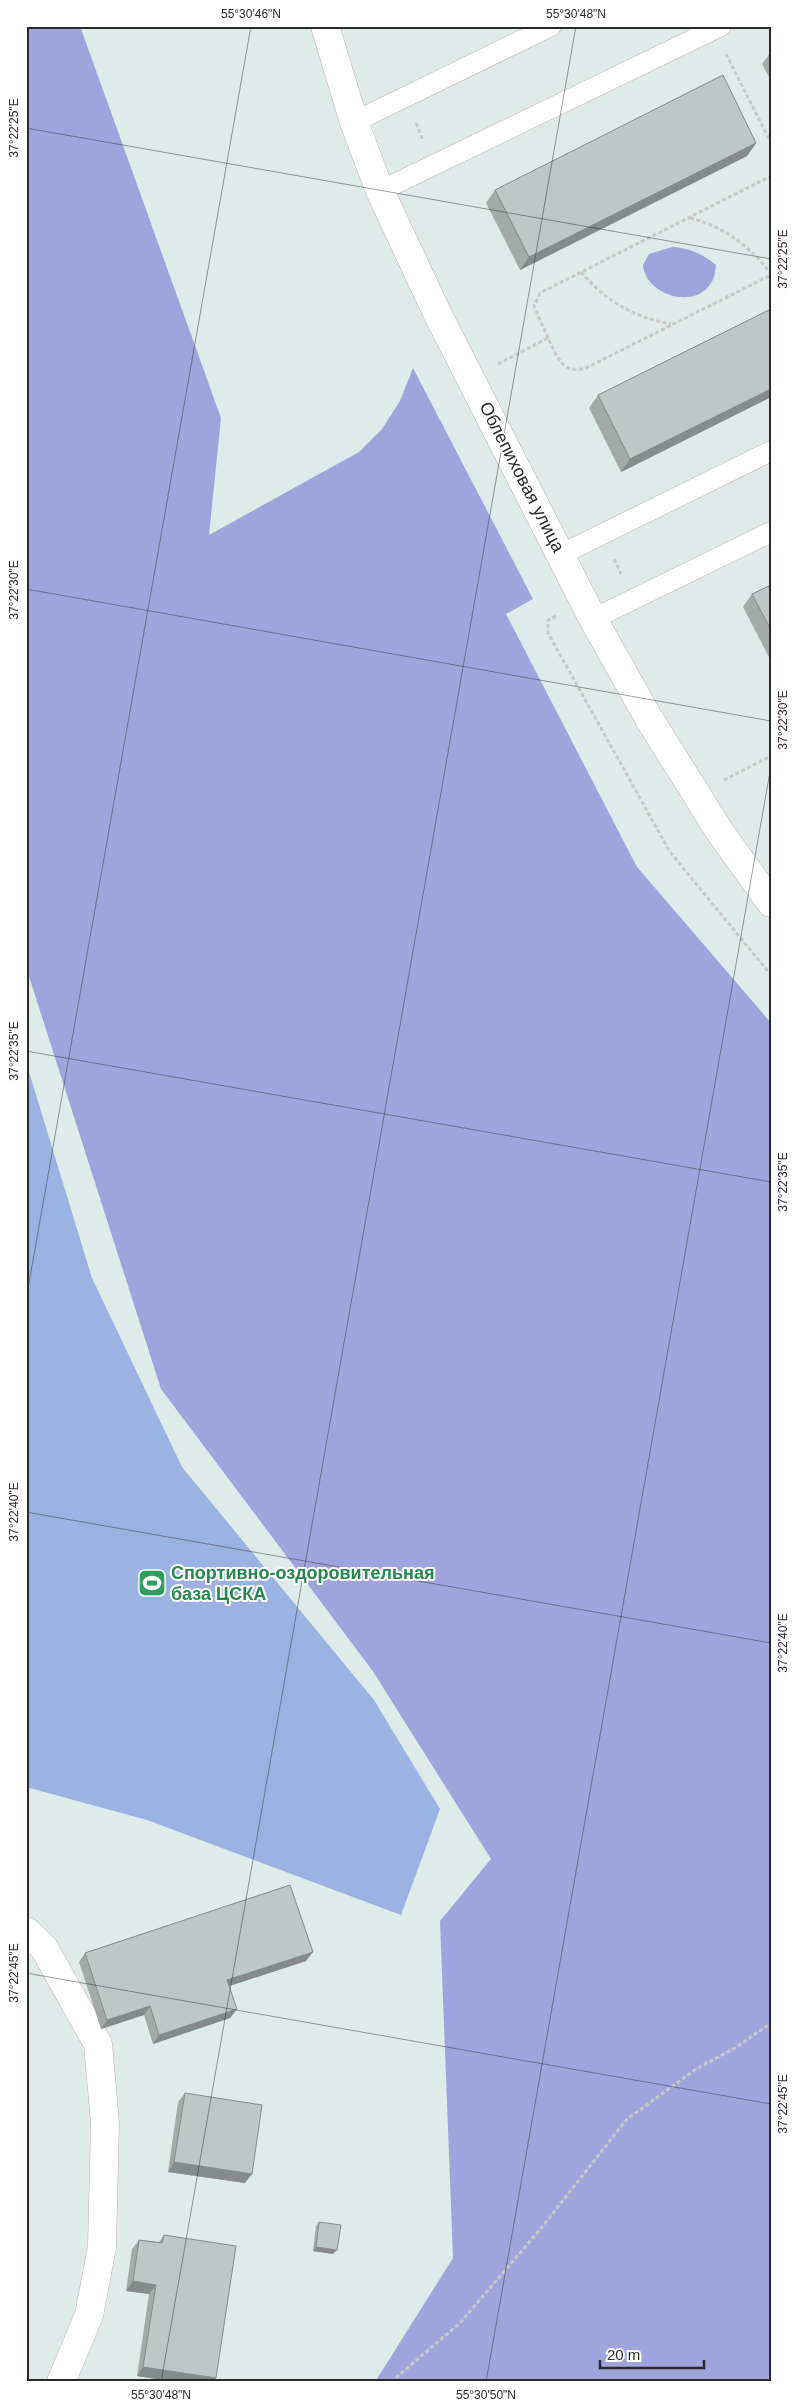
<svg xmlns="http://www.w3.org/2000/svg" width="797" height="2408" viewBox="0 0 797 2408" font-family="Helvetica,sans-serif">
<rect width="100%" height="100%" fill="#deebe9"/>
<g fill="#9fa4dd">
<path d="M26,26H80L221,418L209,535L359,452L382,429L400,401L413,368L533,599L506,614L637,867L771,1023V2382H375L453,2258L440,1921L491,1859L372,1670L161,1389L26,967Z"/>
<path d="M672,247C690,248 702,254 716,265C715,271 715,278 711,283C694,311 645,294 643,265L649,254Z"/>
</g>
<path fill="#9bb3e3" d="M26,1062L92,1278L182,1467L374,1700L440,1809L401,1915L147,1820L26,1787Z"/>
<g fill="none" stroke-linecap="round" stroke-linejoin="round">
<defs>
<g id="service">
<path d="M354,122L551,26"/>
<path d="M380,191L721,26"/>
<path d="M562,554L771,451"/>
<path d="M593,619L771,532"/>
</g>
<g id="minor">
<path d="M325,26L354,122L380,191L438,315L593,619L648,717L720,832L771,903"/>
<path d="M26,1931L44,1948L98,2044L105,2123L102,2247L89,2315L61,2382"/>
</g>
</defs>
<use href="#service" stroke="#bdb2b1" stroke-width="21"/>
<use href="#minor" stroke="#bdb2b1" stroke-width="29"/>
<g stroke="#c8c8c8" stroke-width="3" stroke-dasharray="4 2.5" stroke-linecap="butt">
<path d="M726,54L771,143"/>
<path d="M416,123L423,140"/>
<path d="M690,218C724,227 749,245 771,274"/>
<path d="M581,272C606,301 633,317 671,324"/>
<path d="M548,338L534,306L540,293L771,176"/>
<path d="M498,364L548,338C557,356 562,375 586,368L771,275"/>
<path d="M614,559L621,574"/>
<path d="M556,616L548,620V633L670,852L771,975"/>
<path d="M724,780L771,756"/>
<path d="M391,2382L460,2323L543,2226L626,2120L696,2069L735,2048L771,2023"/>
</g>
<use href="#service" stroke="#fff" stroke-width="20"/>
<use href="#minor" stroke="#fff" stroke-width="28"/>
</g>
<g fill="#a3aba9">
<path d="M771,52V81L762,64Z"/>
<path d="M756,143L747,156L520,270L486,203L495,190Z"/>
<path d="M771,309V397L621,472L589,408L598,395Z"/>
<path d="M771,585V661L743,607L752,594Z"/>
<path d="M85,1953L306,1961L229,1986L237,2009L230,2018L153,2044L144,2015L101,2029L79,1962Z"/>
<path d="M185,2093L245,2183L168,2172L178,2102Z"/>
<path d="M319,2222L333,2254L313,2251L316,2226Z"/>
<path d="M164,2235L214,2382H175L137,2376L149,2294L126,2291L132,2249L139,2240L159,2242Z"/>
</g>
<g fill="#848b8a">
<path d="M756,143L747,156L520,270L529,257Z"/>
<path d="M771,389V397L621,472L630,459Z"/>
<path d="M313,1952L306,1961L220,1989L227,1980Z"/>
<path d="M150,2006L144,2015L101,2029L107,2020Z"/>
<path d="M237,2009L230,2018L153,2044L159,2035Z"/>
<path d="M174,2162L252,2174L245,2183L168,2172Z"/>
<path d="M316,2247L337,2250L333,2254L313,2251Z"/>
<path d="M133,2281L156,2285L149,2294L126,2291Z"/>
<path d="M143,2367L216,2378L214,2382H175L137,2376Z"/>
</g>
<g fill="#bdc7c5" stroke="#848b8a">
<path d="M723,75L756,143L529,257L495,190Z"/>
<path d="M771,309V389L630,459L598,395Z"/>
<path d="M771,585V630L752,594Z"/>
<path d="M290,1885L313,1952L227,1980L237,2009L159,2035L150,2006L107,2020L85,1953Z"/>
<path d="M185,2093L262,2105L252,2174L174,2162Z"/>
<path d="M319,2222L341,2225L337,2250L316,2247Z"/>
<path d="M164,2235L236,2246L216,2378L143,2367L156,2285L133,2281L139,2240L162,2243Z"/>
</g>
<path fill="none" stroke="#2a2a2a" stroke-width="1" stroke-opacity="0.45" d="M26,128L771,259M26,589L771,721M26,1051L771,1182M26,1300L251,26M26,1512L771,1643M26,1973L771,2104M161,2382L576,26M486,2382L771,766"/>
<defs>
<symbol id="stadium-square" viewBox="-11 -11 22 22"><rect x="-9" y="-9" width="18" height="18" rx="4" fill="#2e9e5b" stroke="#fff"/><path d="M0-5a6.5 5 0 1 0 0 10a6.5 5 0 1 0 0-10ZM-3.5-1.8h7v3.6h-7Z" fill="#fff"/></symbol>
</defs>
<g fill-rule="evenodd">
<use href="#stadium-square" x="136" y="1567" width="32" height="32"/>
</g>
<g text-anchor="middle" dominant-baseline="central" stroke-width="4" stroke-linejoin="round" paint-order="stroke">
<g font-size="18" fill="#2a2a2a" stroke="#fff">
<text transform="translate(522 477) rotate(63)">Облепиховая улица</text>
</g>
<g font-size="18" font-weight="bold" fill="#27864d" stroke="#fff" text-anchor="start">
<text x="171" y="1573">Спортивно-оздоровительная<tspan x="171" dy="21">база ЦСКА</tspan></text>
</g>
</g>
<rect width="797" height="2408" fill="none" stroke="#ffffff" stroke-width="55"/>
<path d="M600 2360v8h104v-8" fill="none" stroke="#2a2a2a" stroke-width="2.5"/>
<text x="607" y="2360" font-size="15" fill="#2a2a2a" stroke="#ffffff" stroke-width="4" paint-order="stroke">20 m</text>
<rect x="28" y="28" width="742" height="2352" fill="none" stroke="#2a2a2a" stroke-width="2"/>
<g font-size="12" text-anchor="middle" fill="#2a2a2a">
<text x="251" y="18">55°30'46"N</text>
<text x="576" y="18">55°30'48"N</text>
<text transform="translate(14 128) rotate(-90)" y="4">37°22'25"E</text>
<text transform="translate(783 259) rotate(-90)" y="4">37°22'25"E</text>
<text transform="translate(14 590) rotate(-90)" y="4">37°22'30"E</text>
<text transform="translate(783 720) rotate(-90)" y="4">37°22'30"E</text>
<text transform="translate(14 1051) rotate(-90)" y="4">37°22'35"E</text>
<text transform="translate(783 1182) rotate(-90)" y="4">37°22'35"E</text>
<text transform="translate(14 1512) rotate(-90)" y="4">37°22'40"E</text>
<text transform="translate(783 1643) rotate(-90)" y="4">37°22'40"E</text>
<text transform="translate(14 1973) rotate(-90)" y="4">37°22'45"E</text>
<text transform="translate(783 2104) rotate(-90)" y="4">37°22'45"E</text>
<text x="161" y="2399">55°30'48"N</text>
<text x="486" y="2399">55°30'50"N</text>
</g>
</svg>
